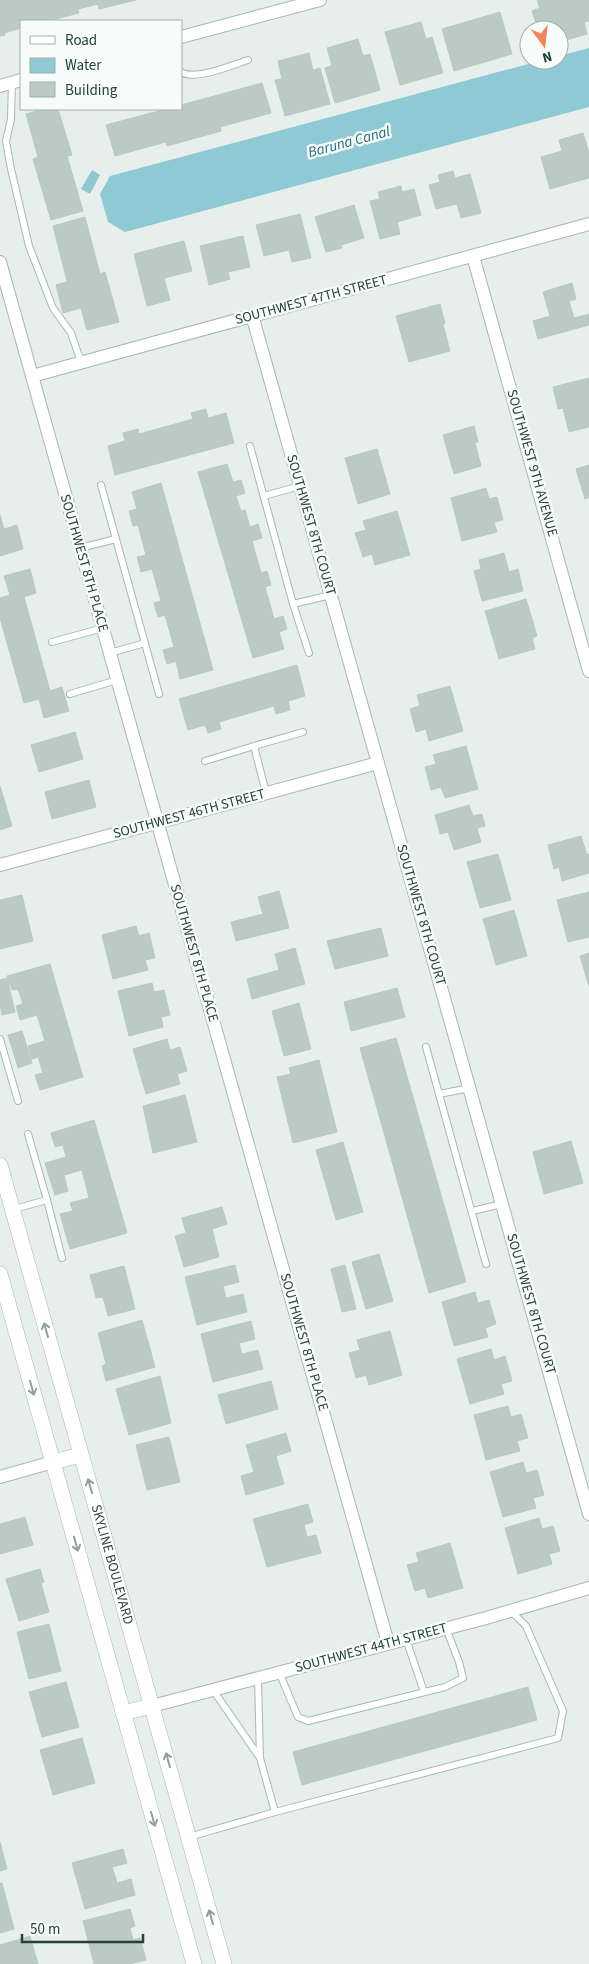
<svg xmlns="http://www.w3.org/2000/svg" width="589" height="1964" viewBox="0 0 589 1964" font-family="'Source Sans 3',sans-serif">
<rect width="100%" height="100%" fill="#e6efeb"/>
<g fill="#8ec9d4">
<path d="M589,48V107L125,232L108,222L100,194L110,176L543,60H559V56Z"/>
<path d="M92,170L100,175L90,194L81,189Z"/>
</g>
<g fill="#bbcac4" stroke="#b8c9c2">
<path d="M0,0H136L99,9L98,4L78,9L79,13L48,21H21V28L4,33L5,35L0,36Z"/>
<path d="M537,0H589V21L584,22L587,34L559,42V30H538L532,11L540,8Z"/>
<path d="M500,12L512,54L454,71L442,29Z"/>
<path d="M421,22L426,39L432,37L443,73L400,85L385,32Z"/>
<path d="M358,39L363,56L370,54L380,90L335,103L325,68L332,66L327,48Z"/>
<path d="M309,53L313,70L320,68L330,104L285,116L275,80L282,79L278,61Z"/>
<path d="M262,83L271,113L220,127L221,131L167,146L166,142L115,156L106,125L166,109H181V105Z"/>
<path d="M43,109H58L72,155L67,156L83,211L51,220L33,159L38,157L26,114Z"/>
<path d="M583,133L589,153V178L550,189L541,157L562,151L559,140Z"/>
<path d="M453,171L455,178L470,174L481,213L461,218L457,204L436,209L429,185L440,182L438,175Z"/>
<path d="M401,186L402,192L414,189L421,215L397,222L400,234L380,239L370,201L380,199L378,192Z"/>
<path d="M354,205L364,238L341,245L342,248L326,252L315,217Z"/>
<path d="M300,214L311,258L292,262L289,250L264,256L256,225Z"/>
<path d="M85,217L100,274L105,272L119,322L87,330L81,308L63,313L56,285L70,281H67L53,226Z"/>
<path d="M243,236L250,267L228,272L230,279L209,285L200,246Z"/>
<path d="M184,241L192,271L164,278L170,300L147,306L134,254Z"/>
<path d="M572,283L576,299L569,301L574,318L589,314V325L538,339L533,321L550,316L543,292Z"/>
<path d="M440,304L445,323L443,324L450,351L409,362L396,316Z"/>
<path d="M589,378V427L569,432L563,408L558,409L553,387Z"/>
<path d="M206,409L208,418L226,413L234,443L115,475L108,446L125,441L123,433L138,429L139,434L193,419L191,413Z"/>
<path d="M474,426L478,442L475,443L481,466L454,474L443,435Z"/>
<path d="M377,449L390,494L358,504L345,458Z"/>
<path d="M227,464L233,482L241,480L245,493L236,496L241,511L245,510L250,527L258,524L262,538L252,541L261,573L267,571L271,585L265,587L274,619L283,616L287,629L279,632L284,649L253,658L198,472Z"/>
<path d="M589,465V497L585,499L576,469Z"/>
<path d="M161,483L213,670L180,679L176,661L167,664L163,650L174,647L165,615L158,617L154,603L161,601L152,569L141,572L137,557L146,555L138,525L133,526L129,511L137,509L132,492Z"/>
<path d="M486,488L489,499L497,497L503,520L494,522L497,532L462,541L451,498Z"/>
<path d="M397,511L410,555L375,565L372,554L363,557L355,533L366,530L363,521Z"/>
<path d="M0,515L4,529L17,525L23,549L0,556Z"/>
<path d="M504,553L509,572L518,569L523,591L482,601L474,571L481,569L479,560Z"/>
<path d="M30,569L36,593L24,597L50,691L62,687L69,711L44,718L39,699L24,703L0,618V598L10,595L4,576Z"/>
<path d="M526,599L537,636L532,638L535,649L499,659L485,611Z"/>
<path d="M297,665L305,696L288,701L290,710L276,714L274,706L219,722L221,729L208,733L205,725L188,730L179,699Z"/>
<path d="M450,686L463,731L429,741L426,729L416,732L410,709L420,706L417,695Z"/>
<path d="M75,732L83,759L39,772L31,745Z"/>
<path d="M466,746L478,789L445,798L441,787L431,790L425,767L436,764L433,755Z"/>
<path d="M89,780L96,807L52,819L45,792Z"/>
<path d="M0,786L12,826L0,830Z"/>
<path d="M469,805L473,816L482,814L485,826L477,828L481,842L454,850L448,832L440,834L435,815Z"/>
<path d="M581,836L587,855L589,854V873L562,881L559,867L554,869L548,845Z"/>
<path d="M498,854L511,900L480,908L467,862Z"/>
<path d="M279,891L289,928L236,941L231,922L263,914L258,897Z"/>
<path d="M589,892V937L568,942L557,900Z"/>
<path d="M22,895L33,941L0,949V900Z"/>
<path d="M514,910L527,956L496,965L483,919Z"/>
<path d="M136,926L139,936L149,933L155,958L145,960L148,970L113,979L102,935Z"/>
<path d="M381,928L388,956L335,969L327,941Z"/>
<path d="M295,948L305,984L252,999L247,979L279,970L275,954Z"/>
<path d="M589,953V986L580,956Z"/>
<path d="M50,964L83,1077L40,1090L35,1075L43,1073L38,1057L32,1059L28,1046L45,1041L37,1015L20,1020L16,1006L23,1004L18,989L12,990L7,976Z"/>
<path d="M7,978L15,1012L2,1015L0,1004V980Z"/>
<path d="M152,983L154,992L164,990L170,1015L161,1017L163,1027L129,1036L118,991Z"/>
<path d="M397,988L405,1017L351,1031L344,1002Z"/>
<path d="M299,1003L311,1049L284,1056L272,1011Z"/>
<path d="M22,1031L32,1063L18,1068L8,1035Z"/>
<path d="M396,1038L466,1282L429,1293L360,1048Z"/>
<path d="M167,1039L170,1050L180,1047L187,1071L177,1074L180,1084L146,1094L133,1049Z"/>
<path d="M319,1060L337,1132L293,1143L277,1077L291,1074L289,1068Z"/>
<path d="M185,1095L197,1142L153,1153L143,1106Z"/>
<path d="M94,1120L127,1233L70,1249L60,1214L73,1211L70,1203L89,1198L82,1170L64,1175L68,1191L55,1195L45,1163L66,1157L63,1145L55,1147L51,1133Z"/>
<path d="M571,1141L583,1183L544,1194L533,1152Z"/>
<path d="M343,1142L363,1212L336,1220L316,1150Z"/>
<path d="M222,1207L227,1224L212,1229L219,1257L184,1267L175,1236L186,1233L182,1218Z"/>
<path d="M379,1254L393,1301L366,1309L352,1262Z"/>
<path d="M235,1265L239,1282L223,1286L226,1298L243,1294L247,1312L197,1325L185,1277Z"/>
<path d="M345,1265L356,1309L342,1312L331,1269Z"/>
<path d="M124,1266L135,1309L108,1316L103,1297L96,1298L90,1275Z"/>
<path d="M475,1292L478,1303L489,1300L496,1324L485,1328L488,1337L454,1346L442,1302Z"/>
<path d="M142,1320L155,1367L106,1381L102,1366L106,1364L98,1333Z"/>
<path d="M251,1321L255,1339L239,1343L242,1354L258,1350L263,1369L213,1382L201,1334Z"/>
<path d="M390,1331L402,1375L369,1385L366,1375L356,1378L349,1353L360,1350L357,1340Z"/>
<path d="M491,1349L494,1360L505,1356L512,1381L501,1384L504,1394L470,1404L457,1359Z"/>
<path d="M160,1376L171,1423L129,1435L116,1389Z"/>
<path d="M271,1381L278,1409L226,1424L218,1395Z"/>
<path d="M508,1406L511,1417L521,1414L528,1438L517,1441L520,1451L486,1460L474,1415Z"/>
<path d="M286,1433L291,1451L276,1456L284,1484L246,1495L241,1476L254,1472L246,1445Z"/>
<path d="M169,1437L180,1482L147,1490L136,1445Z"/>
<path d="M523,1462L526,1473L537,1470L544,1495L533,1498L536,1508L503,1517L490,1472Z"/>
<path d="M308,1504L313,1522L304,1525L307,1537L316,1535L321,1553L267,1567L253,1519Z"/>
<path d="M25,1517L33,1545L0,1554V1524Z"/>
<path d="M539,1518L542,1529L553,1526L560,1551L549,1554L552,1564L518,1574L505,1528Z"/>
<path d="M450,1543L463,1588L428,1598L425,1588L415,1591L407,1565L419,1562L416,1553Z"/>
<path d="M40,1569L44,1582L41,1583L49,1612L19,1621L6,1579Z"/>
<path d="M49,1624L61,1671L29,1679L17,1632Z"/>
<path d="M66,1682L79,1727L42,1737L29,1692Z"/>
<path d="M528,1687L537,1720L302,1785L293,1752Z"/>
<path d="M82,1738L95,1783L53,1795L40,1750Z"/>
<path d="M0,1842L7,1869L0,1871Z"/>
<path d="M123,1849L127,1863L112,1867L117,1883L131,1879L135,1895L85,1909L72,1863Z"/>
<path d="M0,1883H2L14,1929L0,1933Z"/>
<path d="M130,1909L135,1926L130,1928L133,1940L140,1938L146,1960L129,1964H94L83,1921Z"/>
<path d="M30,1936L38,1964H0V1945Z"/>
</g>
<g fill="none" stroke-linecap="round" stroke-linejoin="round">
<defs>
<g id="service">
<path d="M181,72C196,81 232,65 248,60"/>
<path d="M12,82L11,119L6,141L11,169L29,246L53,308L71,333L81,362"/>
<path d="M250,446L293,604L331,595"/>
<path d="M101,485L159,694"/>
<path d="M264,496L300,486"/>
<path d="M80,548L116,539"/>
<path d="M293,604L309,653"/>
<path d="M52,642L103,628"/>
<path d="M110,653L145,643"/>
<path d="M70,694L117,680"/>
<path d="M205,761L254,746"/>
<path d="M266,793L254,746L303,732"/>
<path d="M0,1039L18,1101"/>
<path d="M426,1047L439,1094"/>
<path d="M470,1088L439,1094L486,1264"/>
<path d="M47,1200L62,1258"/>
<path d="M14,1209L47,1200L28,1134"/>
<path d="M472,1211L502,1204"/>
<path d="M406,1639L424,1692"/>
<path d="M279,1672L298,1717L308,1721L445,1687L463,1678L459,1662L446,1628"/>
<path d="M213,1690L260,1758L258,1678"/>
<path d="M260,1758L275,1812L558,1738L563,1711L526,1626L511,1611"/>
<path d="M189,1837L275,1812"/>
</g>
<g id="minor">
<path d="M181,37L320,0"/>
<path d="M0,86L21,80"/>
<path d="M473,256L589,671"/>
<path d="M0,262L388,1643"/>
<path d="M252,315L589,1514"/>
<path d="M32,376L589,224"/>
<path d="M0,865L378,763"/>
<path d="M0,1477L53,1462"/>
<path d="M152,1706L486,1618L589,1588"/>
</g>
<g id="tertiary">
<path id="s1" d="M0,1165L224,1964"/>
<path d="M0,1274L194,1964"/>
<path d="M53,1462L81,1455"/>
<path d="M123,1713L152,1706"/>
</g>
</defs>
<use href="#service" stroke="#a8b8b2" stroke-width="8"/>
<use href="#minor" stroke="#a8b8b2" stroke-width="14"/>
<use href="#tertiary" stroke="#a8b8b2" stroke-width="16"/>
<use href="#service" stroke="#fff" stroke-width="6"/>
<use href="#minor" stroke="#fff" stroke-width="12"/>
<use href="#tertiary" stroke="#fff" stroke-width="15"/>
</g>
<defs><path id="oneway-shaft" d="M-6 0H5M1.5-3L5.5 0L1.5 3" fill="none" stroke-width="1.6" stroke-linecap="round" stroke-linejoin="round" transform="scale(1.25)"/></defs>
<g stroke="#92a09c">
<use href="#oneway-shaft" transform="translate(46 1330) rotate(-106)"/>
<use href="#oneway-shaft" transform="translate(32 1388) rotate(74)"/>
<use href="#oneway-shaft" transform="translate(90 1486) rotate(-106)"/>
<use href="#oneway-shaft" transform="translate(76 1544) rotate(74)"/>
<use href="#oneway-shaft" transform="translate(168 1760) rotate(-105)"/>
<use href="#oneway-shaft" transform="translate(153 1819) rotate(74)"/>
<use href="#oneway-shaft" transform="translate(211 1917) rotate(-105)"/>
</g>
<g text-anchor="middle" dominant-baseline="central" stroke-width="5" stroke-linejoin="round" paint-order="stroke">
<g font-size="14" fill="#24423a" stroke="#f7fbf9">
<text transform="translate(311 300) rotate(-15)">SOUTHWEST 47TH STREET</text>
<text transform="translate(532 463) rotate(74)">SOUTHWEST 9TH AVENUE</text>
<text transform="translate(311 525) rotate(74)">SOUTHWEST 8TH COURT</text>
<text transform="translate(84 563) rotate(74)">SOUTHWEST 8TH PLACE</text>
<text transform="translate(189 814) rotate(-15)">SOUTHWEST 46TH STREET</text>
<text transform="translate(421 915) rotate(74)">SOUTHWEST 8TH COURT</text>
<text transform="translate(194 953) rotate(74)">SOUTHWEST 8TH PLACE</text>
<text transform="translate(531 1304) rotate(74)">SOUTHWEST 8TH COURT</text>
<text transform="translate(304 1342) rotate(74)">SOUTHWEST 8TH PLACE</text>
<text stroke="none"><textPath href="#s1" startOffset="415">SKYLINE BOULEVARD</textPath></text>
<text transform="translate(371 1648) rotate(-15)">SOUTHWEST 44TH STREET</text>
</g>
<g font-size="15" font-style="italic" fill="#1c6f80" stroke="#f7fbf9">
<text transform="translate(349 142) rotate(-15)">Baruna Canal</text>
</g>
</g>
<rect x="20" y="20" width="162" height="90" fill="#f7fbf9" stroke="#a3b1ad"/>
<rect x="30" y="36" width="25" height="8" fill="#ffffff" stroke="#a3b1ad"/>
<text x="65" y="45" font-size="15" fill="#24423a">Road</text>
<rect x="30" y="58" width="25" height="15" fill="#8ec9d4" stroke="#a3b1ad"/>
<text x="65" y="70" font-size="15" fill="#24423a">Water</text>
<rect x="30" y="82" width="25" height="15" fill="#bbcac4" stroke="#a3b1ad"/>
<text x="65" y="95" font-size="15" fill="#24423a">Building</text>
<g transform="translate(544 45) rotate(165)"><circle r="24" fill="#f7fbf9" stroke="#a3b1ad"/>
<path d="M0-4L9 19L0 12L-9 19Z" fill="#f4845f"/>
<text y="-8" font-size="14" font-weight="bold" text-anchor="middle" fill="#24423a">N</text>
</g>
<path d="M22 1934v8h121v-8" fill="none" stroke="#24423a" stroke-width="2.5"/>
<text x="30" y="1934" font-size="15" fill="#24423a" stroke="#f7fbf9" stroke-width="4" paint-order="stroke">50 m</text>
</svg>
